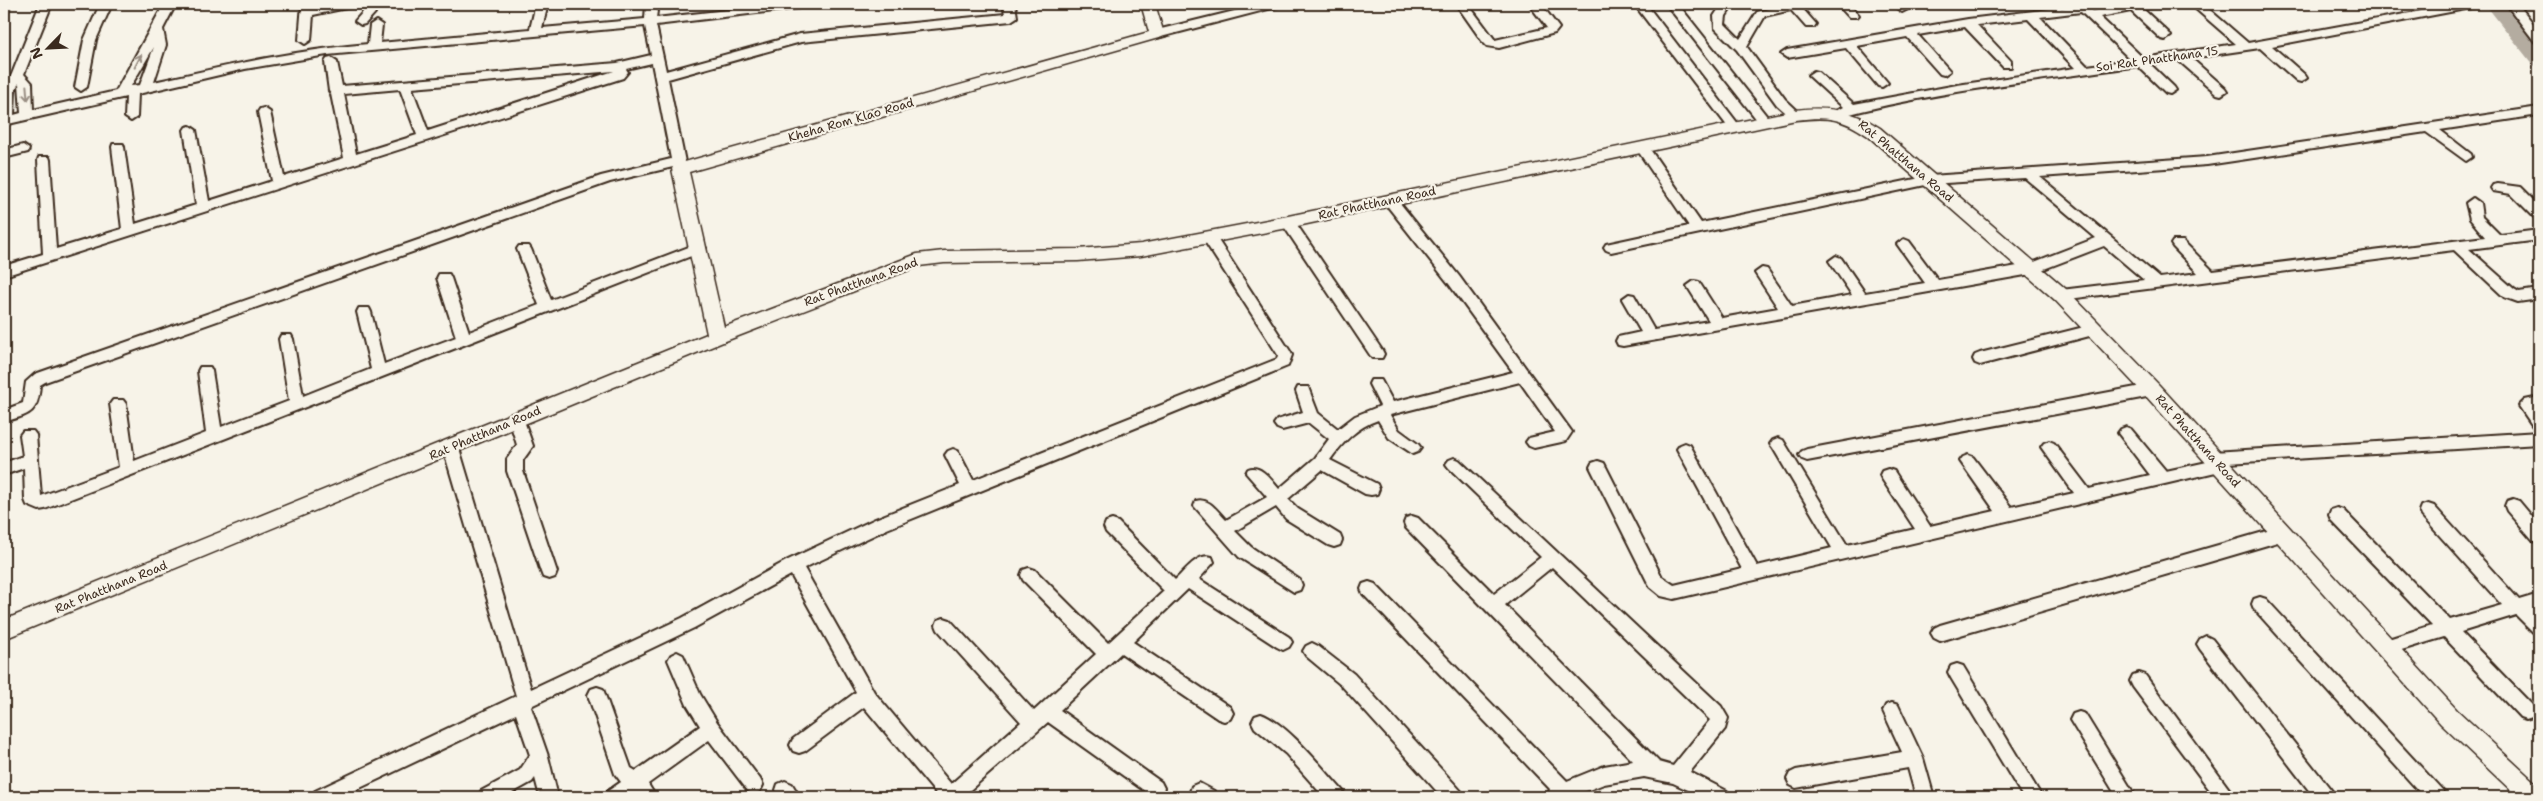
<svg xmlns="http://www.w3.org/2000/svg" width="2543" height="801" viewBox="0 0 2543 801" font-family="'Shantell Sans',sans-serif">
<rect width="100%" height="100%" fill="#f7f3e8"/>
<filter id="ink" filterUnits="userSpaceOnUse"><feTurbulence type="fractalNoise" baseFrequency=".02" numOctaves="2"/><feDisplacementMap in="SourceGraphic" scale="10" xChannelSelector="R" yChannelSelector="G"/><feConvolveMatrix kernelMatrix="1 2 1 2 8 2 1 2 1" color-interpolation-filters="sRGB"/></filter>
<g filter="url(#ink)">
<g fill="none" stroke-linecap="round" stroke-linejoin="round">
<path fill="#b4aca0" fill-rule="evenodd" d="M2485,4H2503L2539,49V67L2533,65Z"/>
<defs>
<g id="minor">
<path d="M4,4H12L8,9L4,10Z"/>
<path d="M40,4H52L24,74L32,83L33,110L116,91L164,4H176L163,29L166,45L154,82C225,66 295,50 368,44L370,25L376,21L382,25L380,43L530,29L536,4H548L542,28L645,19L646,4H658L656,18L780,4H814L808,7L656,25L666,71L800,34L1005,14L1003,4H1015L1017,17L1011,21L801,42L668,79L685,162V172H675L673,167L610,182L45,382L40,385C38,414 30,414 4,422V410L23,403L26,382L35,374L601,176L671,159L652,63L626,69L628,72L623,78L4,276V266L43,254L38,160L39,157H49L50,160L56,249L122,229L112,147L113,144H123L124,147L135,224L196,205L184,130L186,127L190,126L196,130L209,201L272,181L258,112L260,109L264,108L270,112L284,177L344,158L331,94L329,91L325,62L327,59L331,58L337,62L342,86L617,63L651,55L645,26L327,55L245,69L138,94L137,117L131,121L125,117L126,97L4,125V88L12,74ZM154,47L140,85L131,86ZM614,71L428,131L412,88ZM19,83L21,113L14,115L15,90ZM400,89L417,135L356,154L344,94Z"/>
<path d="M100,4H112L96,40L87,87L81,91L75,87L84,40Z"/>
<path d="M302,4H314L313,8L336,4H358L356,6L313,15L311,40L305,44L299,40Z"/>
<path d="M362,4H374L375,13L365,24L361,25L355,21L363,12Z"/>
<path d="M1263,4H1282L1280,6L1157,38L1151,34L1153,31Z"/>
<path d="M1456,4H1468L1495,40L1547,28L1529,4H1541L1559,28L1555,33L1499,48L1487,46L1482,41Z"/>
<path d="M1634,4H1646L1739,125L1741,128L1739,131H1731Z"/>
<path d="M1666,4H1678L1769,119L1771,122L1769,125H1761Z"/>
<path d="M1722,4H1734L1726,16L1725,24L1740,39L1757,12L1788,4H1807L1801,7L1816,24L1814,27H1806L1791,10L1765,16L1747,47L1785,99L1802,115L1800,118H1792L1777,105L1737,50L1715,28L1714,16Z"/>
<path d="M1837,4H1849L1859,15L1857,17H1849Z"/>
<path d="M1891,4H1903L1908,9L1902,12Z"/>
<path d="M2073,4H2085L2093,11L2132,4H2160L2158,6L2143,9L2169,33L2171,36L2165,40L2161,39L2131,11L2100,17L2143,58L2236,44L2190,4H2203L2248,43L2459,4H2482L2476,7L2272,46L2305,75L2307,78L2301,82L2297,81L2260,48L2191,58L2225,88L2227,91L2221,95L2217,94L2178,60L2150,64L2174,87L2176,90L2170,94L2166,93L2138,66C2038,81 1935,91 1838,117L1832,113L1843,107L1808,75L1814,71L1818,72L1854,104L1957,85L2075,68L2028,19L1977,25L2011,61V67H2003L1965,27L1918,35L1950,71L1944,75L1940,74L1907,37L1857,46L1888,83L1882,87L1878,86L1846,48L1787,58L1781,54L1787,50L1968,19L2074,6ZM2081,12L2131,60L2087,66L2040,17Z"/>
<path d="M2506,4H2518L2539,31V43L2535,42Z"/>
<path d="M2539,107V115L2440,130L2471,154L2472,157L2466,161L2426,132L2207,165L2040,177L2160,278L2198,273L2173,247L2171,244L2173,241H2183L2213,271L2485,237L2470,219L2466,203L2473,198L2480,203L2482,217L2500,235L2539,230V240L2469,249L2514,289L2519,292L2539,289V299L2518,302L2504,297L2454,250L2061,300L2056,299L2054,295L2061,290L2144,280L2104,246L2031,274L1623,346L1618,345L1616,341L1618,337L1641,332L1622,299L1629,294L1634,295L1654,330L1709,321L1687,286L1694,281L1699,282L1722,318L1778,308L1755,273L1762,268L1767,269L1792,306L1852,295L1829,261L1836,256L1841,258L1865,293L1925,283L1897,244L1904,239L1909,241L1938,280L2029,264L2096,238L2025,178L1930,184L1611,252L1606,250L1604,247L1606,244L1689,226L1636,148L1642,144L1647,145L1701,223L1930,176L2207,157Z"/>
<path d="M23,145L29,149L28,152L4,158V150Z"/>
<path d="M2498,184L2520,187L2539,206V219L2534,217L2511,194L2493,191L2491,188L2493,185Z"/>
<path d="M1390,195L1395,197L1459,276L1572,432L1566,441L1534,448L1529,446L1526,442L1529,438L1555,432L1520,382L1390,415L1399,430L1418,444L1421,448L1418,452L1413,454L1389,438L1378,420C1357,427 1343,442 1330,460L1377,484L1379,489L1377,494L1371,495L1365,494L1322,470L1288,499L1298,509L1340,535L1342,540L1340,545L1334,547L1328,545L1286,519L1276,507L1235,531L1251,547L1300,580L1302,585L1300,590L1294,592L1239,557L1194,506L1196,501C1209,497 1218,512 1226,520L1267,497L1246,473L1248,469C1261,464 1271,480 1279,489L1315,458L1329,439L1309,423L1282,430L1277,428L1274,424L1277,420L1303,412L1296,391L1298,387H1308L1318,413L1338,429L1355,416L1380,406L1369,384L1371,380H1381L1393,402L1513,372L1449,284L1385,203L1383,200L1385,197Z"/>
<path d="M1288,217L1293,219L1382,350L1384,354L1382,358H1372L1283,225L1281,222L1283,219Z"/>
<path d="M1209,232L1214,234L1290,351L1292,355L1288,366L887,529L804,568L874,692L951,784L1021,722L938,630L936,625L938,620L944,618L950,620L1034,711L1096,654L1023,580L1021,575L1023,570L1029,568L1035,570L1108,643L1164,591L1106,532L1104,527L1106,522L1112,520L1118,522L1175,580C1185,571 1198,552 1212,557L1214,562L1199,579L1289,637L1292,642L1289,647L1283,650L1277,647L1188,589L1133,642L1230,707L1233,713L1230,719L1224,721L1218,719L1121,653L1060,710L1161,782L1164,788L1161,794L1155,797L1149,794L1048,722L962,797H939L864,707L805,751L799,753L793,751L790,745L793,739L856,692L791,575L694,628L533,705L531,707L548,756L558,797H540L535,778L532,782L505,797H479L481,791L520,770L530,755L516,714L341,797H313L315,791L516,696L443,448L446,444L451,442L456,444L459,448L531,689L682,618L788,560L875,519L960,485L945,455L948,451L953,449L958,451L973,480L1277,359L1278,355L1202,237Z"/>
<path d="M699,243L704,245L706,248L704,251L45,509L39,510L27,505L25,500L24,468L4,475V463L23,456L20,435L23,431H33L36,435L41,496L119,467L110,404L113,400H123L126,404L134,461L206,433L198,371L200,367H210L212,371L221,427L289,401L279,339L281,335H291L293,339L303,396L371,369L357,312L359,308H369L371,312L384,364L456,337L437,278L439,274H449L451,278L469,332L539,305L517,249L519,246H529L531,249L551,300Z"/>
<path d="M2092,325L2097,326L2099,330L2097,334L1980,365L1975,363L1973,359L1975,355L1980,353Z"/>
<path d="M2152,384L2157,386L2159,390L2157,394L2152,396L1807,461L1802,459L1799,455L1802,451L1807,449Z"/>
<path d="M2539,397V409H2537L2539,412V430L2534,428L2519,406L2525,400Z"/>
<path d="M517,413L522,415L533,446L523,460V471L557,572L555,577L549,579L543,577L541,572L507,471V459L517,445L509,419L512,415Z"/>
<path d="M2126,427L2131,429L2166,471L2207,462L2205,458L2208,454L2213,452L2539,432V444L2227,463L2226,469L2220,471L1674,599L1661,596L1650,587L1590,467L1592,463L1598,461L1604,463L1662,577L1674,585L1742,569L1677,449L1680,445L1685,443L1690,445L1757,566L1832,548L1773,448L1770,444L1773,440L1778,438L1783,440L1847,545L1915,529L1882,479L1880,475L1882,471L1888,469L1894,471L1930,526L1995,511L1960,461L1963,457L1968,455L1973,457L2011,507L2074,493L2041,447L2044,443L2049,441L2054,443L2089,489L2150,475L2118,433L2121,429Z"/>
<path d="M1454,458L1459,460L1721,706L1728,718L1725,729L1690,772L1727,791L1729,797H1703L1673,783L1644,777L1604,784L1571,797H1547L1550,789L1363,594L1361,589L1363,584L1369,582L1375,584L1567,781L1604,766L1633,761L1406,528L1404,523L1406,518L1412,516L1418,518L1494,594L1541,557L1449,468L1446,464L1449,460ZM1552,567L1710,720L1673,766L1659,762L1505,605Z"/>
<path d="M2513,499L2519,501L2539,525V543L2533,541L2507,511L2505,506L2507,501Z"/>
<path d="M2428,504L2434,506L2519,600L2539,594V608L2533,610L2539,616V634L2533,632L2516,615L2461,632L2532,705L2535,711L2532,717L2526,719L2520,717L2444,637L2385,655L2379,652L2376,647L2379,642L2432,625L2331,520L2329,515L2331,510L2337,508L2343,510L2450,620L2502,605L2422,516L2420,511L2422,506Z"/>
<path d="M2281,527L2287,529L2289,534L2287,539L2281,541L1940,641L1934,638L1931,633L1934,628L1940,625Z"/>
<path d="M2260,597L2266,599L2443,791L2445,797H2424L2254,609L2252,604L2254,599Z"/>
<path d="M2206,636L2212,639L2332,791L2334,797H2314L2200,649L2197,644L2200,639Z"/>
<path d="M1312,643L1318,646L1354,674L1461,791L1463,797H1442L1342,686L1306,656L1303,651L1306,646Z"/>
<path d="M677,652L683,655L700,694L717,722L760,779L763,785L760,791L754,794L748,791L709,740L648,784L656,797H636L634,794L630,797H606L608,791L621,782L615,774L588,695L591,689L597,687L603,689L631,768L636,771L700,726L687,705L668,660L671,655Z"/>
<path d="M1957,664L1963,666L2042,797H2023L1951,678L1948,672L1951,666Z"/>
<path d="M2139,673L2145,675L2235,797H2215L2133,687L2130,681L2133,675Z"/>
<path d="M1892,703L1898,705L1923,758L1934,797H1916L1908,768L1796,788L1790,785L1787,779L1790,773L1796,770L1902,752L1883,711L1886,705Z"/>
<path d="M2079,712L2085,714L2136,797H2117L2070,720L2073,714Z"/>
<path d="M1261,714C1288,724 1322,768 1343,791L1345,797H1324L1286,754L1255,728L1252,722L1255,716Z"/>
<path d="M785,781L792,784L800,797H779L776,790L778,784Z"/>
<path d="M1199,783L1214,791L1216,797H1192L1190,792L1192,786Z"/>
</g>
<path id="tertiary" d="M1141,4H1155L1164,34L1162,37L689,172L724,327L917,254L944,251L1078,249L1141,244L1288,216L1796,110C1828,106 1852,110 1880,128L2067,290L2159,385L2457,710L2539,786V797H2518L2441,724L2145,395L2055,300L1868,136C1842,118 1828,116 1796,120L1288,228L1141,256L1078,261L944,263L919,266L723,342L4,639V620L707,334L672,169L674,165L1149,32Z"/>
</defs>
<use href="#minor" stroke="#3b2a1e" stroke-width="4"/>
<use href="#tertiary" stroke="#3b2a1e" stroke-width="3"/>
<use href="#minor" fill="#f7f3e8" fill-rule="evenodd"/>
<use href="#tertiary" fill="#f7f3e8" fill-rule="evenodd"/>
</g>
<defs><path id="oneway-shaft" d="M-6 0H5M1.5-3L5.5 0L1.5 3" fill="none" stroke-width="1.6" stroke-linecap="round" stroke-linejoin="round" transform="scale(1.25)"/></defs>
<g stroke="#998e83">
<use href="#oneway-shaft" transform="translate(138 61) rotate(-63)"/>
<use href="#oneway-shaft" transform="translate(27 93) rotate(85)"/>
</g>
</g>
<g text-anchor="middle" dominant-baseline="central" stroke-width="4.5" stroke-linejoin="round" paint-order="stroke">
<g font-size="12" fill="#3b2a1e" stroke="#f7f3e8">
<text transform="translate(2157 59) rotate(-8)">Soi Rat Phatthana 15</text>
<text transform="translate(851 120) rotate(-16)">Kheha Rom Klao Road</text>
<text transform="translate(1906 161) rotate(40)">Rat Phatthana Road</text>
<text transform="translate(1377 203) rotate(-12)">Rat Phatthana Road</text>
<text transform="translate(861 282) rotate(-20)">Rat Phatthana Road</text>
<text transform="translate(485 433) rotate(-23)">Rat Phatthana Road</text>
<text transform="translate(2198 441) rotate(48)">Rat Phatthana Road</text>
<text transform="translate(111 587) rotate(-22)">Rat Phatthana Road</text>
</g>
</g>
<rect width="2543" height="801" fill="none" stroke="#f7f3e8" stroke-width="20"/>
<rect x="10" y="10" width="2523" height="781" fill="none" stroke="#3b2a1e" stroke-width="2" filter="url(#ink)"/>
<g transform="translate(48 48) rotate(246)" stroke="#f7f3e8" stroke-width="4" paint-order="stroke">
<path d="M0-4L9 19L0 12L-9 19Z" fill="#3b2a1e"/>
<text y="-8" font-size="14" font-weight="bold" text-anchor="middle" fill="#3b2a1e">N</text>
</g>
</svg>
